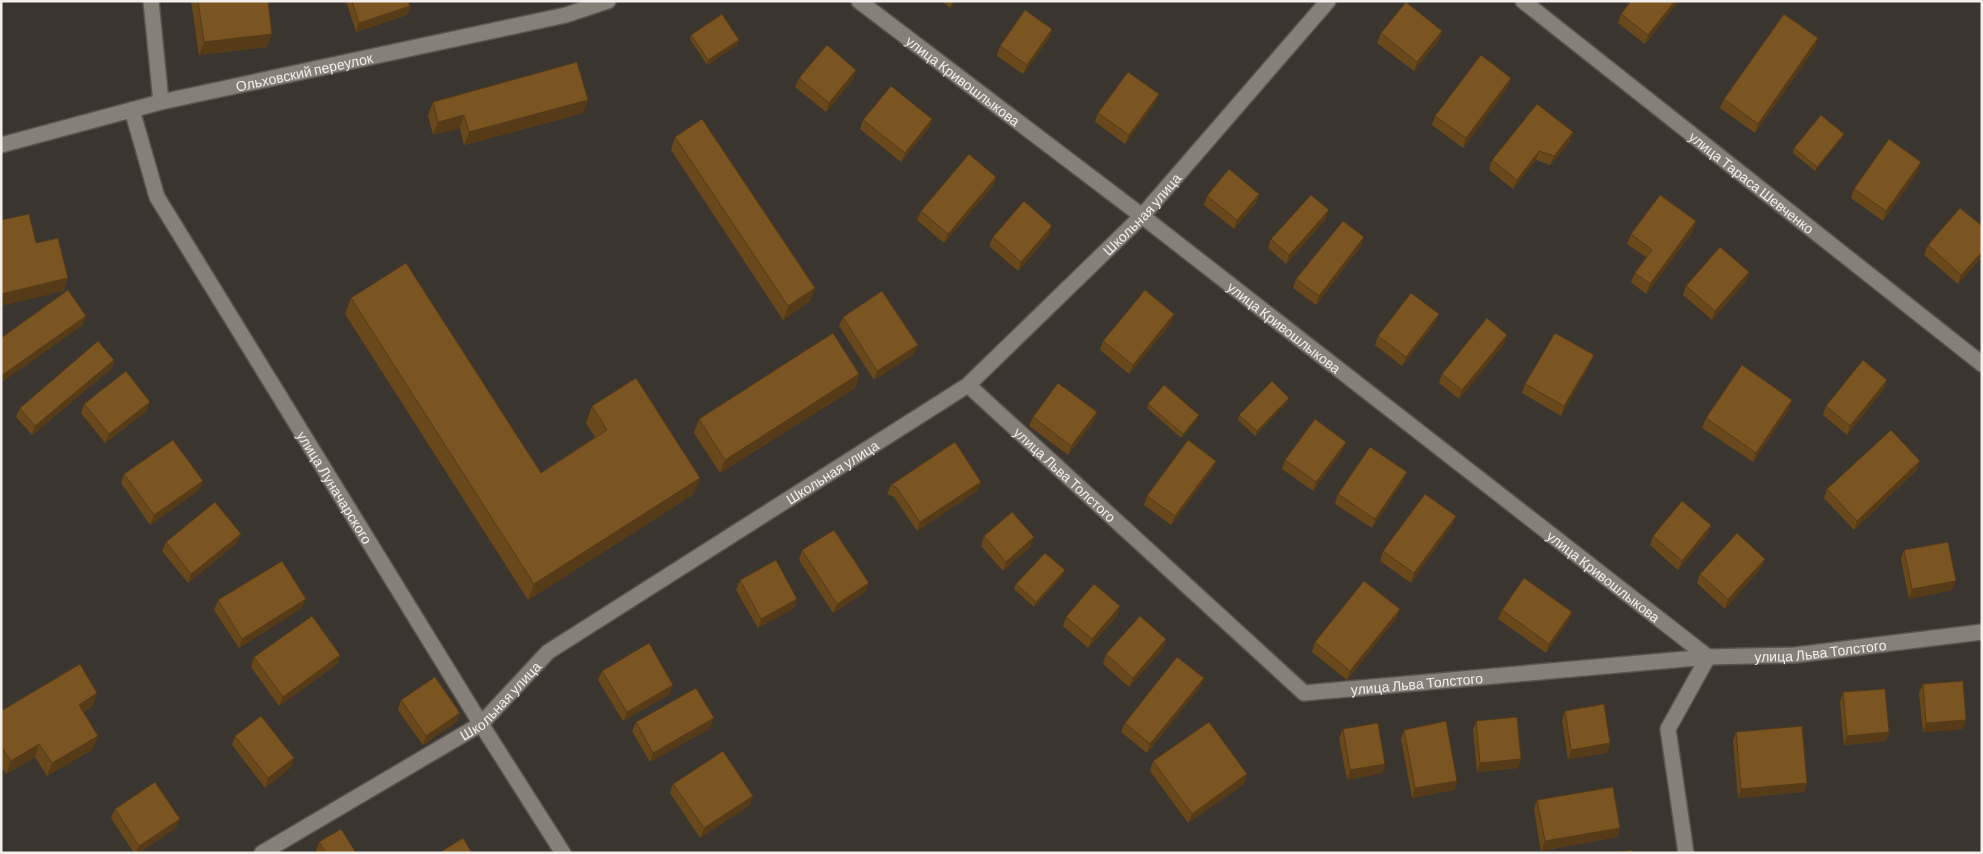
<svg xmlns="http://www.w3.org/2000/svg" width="1983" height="854" viewBox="0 0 1983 854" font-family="Barlow,sans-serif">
<rect width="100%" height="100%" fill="#3a352f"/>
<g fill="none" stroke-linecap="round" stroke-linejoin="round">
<defs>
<g id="minor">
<path d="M151,1L161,102"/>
<path id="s1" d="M859,1L1142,216L1708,657"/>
<path id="s2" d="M1523,1L1982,364"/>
<path id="s3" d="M132,110L157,197L481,724L563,853"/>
<path id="s4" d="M1,145L161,102L566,15L608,1"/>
<path id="s5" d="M968,385L1304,693L1708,657L1795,655L1982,632"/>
<path id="s6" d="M262,853L481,724L548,652L968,385L1142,216L1328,1"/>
<path d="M1686,853L1668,729L1708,657"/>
</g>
</defs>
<use href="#minor" stroke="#58544e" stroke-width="18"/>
<use href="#minor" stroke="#868079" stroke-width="15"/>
</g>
<g fill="#69481c">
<path d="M191,1H268L267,47L199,55Z"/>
<path d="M346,1H408L410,6L407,15L356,32Z"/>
<path d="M942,1H956L950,8Z"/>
<path d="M1678,2L1645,44L1618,23L1621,14Z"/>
<path d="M1052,29L1049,38L1023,74L997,56L1000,46Z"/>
<path d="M1442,31L1439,40L1414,71L1377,43L1381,33Z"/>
<path d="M691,35L739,40L737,45L707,65L690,39Z"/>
<path d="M1815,48L1755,133L1720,108L1724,99Z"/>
<path d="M856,70L853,79L826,112L795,87L799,78Z"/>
<path d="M1508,87L1463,148L1432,125L1435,116Z"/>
<path d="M1159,94L1155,103L1125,144L1095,122L1098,113Z"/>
<path d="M433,102L583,113L464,145L460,128L433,135L428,115Z"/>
<path d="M863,120L929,128L901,162L860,129Z"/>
<path d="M675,137L815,288L810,301L783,320L671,150Z"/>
<path d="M1842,138L1815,171L1793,153L1794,148Z"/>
<path d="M1570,141L1550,165L1536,160L1513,189L1489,170L1492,160Z"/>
<path d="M1918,171L1883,221L1851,198L1854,189Z"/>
<path d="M996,177L993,186L944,243L917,220L921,211Z"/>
<path d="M1259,194L1256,203L1234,229L1204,205L1207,196Z"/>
<path d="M1325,220L1286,264L1268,248L1271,239Z"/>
<path d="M1982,226V257L1958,284L1924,255L1928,245Z"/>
<path d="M1693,231L1646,294L1631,282L1635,273L1646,257L1627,244L1631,234Z"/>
<path d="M1049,235L1018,271L989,246L993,237Z"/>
<path d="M1361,246L1316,305L1293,288L1296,279Z"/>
<path d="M1749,272L1746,281L1712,320L1683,295L1686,286Z"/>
<path d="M351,298L541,473L595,437L586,423L592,406L694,494L528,600L345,314Z"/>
<path d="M843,317L914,354L874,380L839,326Z"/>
<path d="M1171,323L1129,374L1100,350L1103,341Z"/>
<path d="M1435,323L1402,366L1375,345L1378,336Z"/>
<path d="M1504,344L1459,399L1439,383L1442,374Z"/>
<path d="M114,360L111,369L32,435L16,417L20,408Z"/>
<path d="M1590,364L1561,416L1522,393L1525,384Z"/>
<path d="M859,374L855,388L720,473L694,433L699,419Z"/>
<path d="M1884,389L1847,435L1823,415L1826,406Z"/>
<path d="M1289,398L1287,402L1255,436L1238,420L1239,415Z"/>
<path d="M84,404L147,411L105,443L81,413Z"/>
<path d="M1148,404L1197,420L1181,438L1147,408Z"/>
<path d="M1789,409L1753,462L1702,428L1706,418Z"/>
<path d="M1097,412L1094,421L1068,455L1029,426L1033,417Z"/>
<path d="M1346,442L1342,451L1313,491L1282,469L1285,460Z"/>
<path d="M1216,461L1212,470L1171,525L1144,505L1147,496Z"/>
<path d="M1917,470L1854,530L1824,498L1827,489Z"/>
<path d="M124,474L203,481L199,490L150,525L121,483Z"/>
<path d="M1403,481L1372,528L1335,504L1338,494Z"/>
<path d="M981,482L977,491L917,531L894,497L887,494L891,485Z"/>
<path d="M1456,516L1452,525L1411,583L1380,561L1383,551Z"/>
<path d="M1711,525L1708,534L1678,570L1650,545L1653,536Z"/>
<path d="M241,534L237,543L188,583L162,551L166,542Z"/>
<path d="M984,536L1031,546L1003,571L981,546Z"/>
<path d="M802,550L865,592L833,613L799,560Z"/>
<path d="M1904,550L1952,590L1909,599L1901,559Z"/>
<path d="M1765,559L1761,568L1725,609L1697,583L1700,574Z"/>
<path d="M1063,575L1034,607L1014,589L1016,584Z"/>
<path d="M740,580L797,599L794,608L758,628L736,590Z"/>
<path d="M218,600L302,608L239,648L214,610Z"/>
<path d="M1120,606L1117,616L1088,648L1063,626L1066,617Z"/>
<path d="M1400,609L1396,618L1347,680L1312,652L1315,642Z"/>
<path d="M1502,610L1572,612L1568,621L1546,653L1498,619Z"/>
<path d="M1166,639L1163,649L1129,687L1103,664L1106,654Z"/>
<path d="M340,655L337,664L279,706L251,667L254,657Z"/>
<path d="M602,671L670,694L623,721L598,680Z"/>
<path d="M1923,684L1966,720L1963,729L1923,732L1919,693Z"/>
<path d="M1200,687L1147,753L1121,732L1125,723Z"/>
<path d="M1843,692L1889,732L1886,741L1844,745L1840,702Z"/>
<path d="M401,700L460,713L456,722L423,745L398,710Z"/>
<path d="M93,706L84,712L93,749L47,776L35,757L6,774L1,767V711Z"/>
<path d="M1565,711L1610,743L1607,753L1568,759L1562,720Z"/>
<path d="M1476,721L1521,759L1518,768L1477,772L1473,730Z"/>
<path d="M636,722L710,728L650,762L632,731Z"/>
<path d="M1343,729L1385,764L1382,773L1347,780L1339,738Z"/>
<path d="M1404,730L1457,781L1454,790L1412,798L1401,739Z"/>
<path d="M1736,732L1807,783L1804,792L1738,798L1733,741Z"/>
<path d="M235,736L294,758L290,768L265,788L232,745Z"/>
<path d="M1153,761L1247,774L1244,784L1188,823L1150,771Z"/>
<path d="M673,784L750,805L700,838L670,793Z"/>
<path d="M1537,800L1620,828L1617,837L1541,851L1534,809Z"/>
<path d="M115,809L176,828L139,853H134L111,818Z"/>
<path d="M319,842L356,853H317L316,851Z"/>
</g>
<g fill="#553b17">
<path d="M953,1H956L950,8Z"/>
<path d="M1675,1H1679L1645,44L1648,35Z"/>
<path d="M410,6L407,15L356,32L359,23Z"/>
<path d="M1052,29L1049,38L1023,74L1027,65Z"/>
<path d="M1442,31L1439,40L1414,71L1417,62Z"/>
<path d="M272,34L267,47L199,55L204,42Z"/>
<path d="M1818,38L1815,48L1755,133L1758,124Z"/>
<path d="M739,40L737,45L707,65L708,60Z"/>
<path d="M856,70L853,79L826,112L829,103Z"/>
<path d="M1511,78L1508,87L1463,148L1466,138Z"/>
<path d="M1159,94L1155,103L1125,144L1129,135Z"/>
<path d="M588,100L583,113L464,145L469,132Z"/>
<path d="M464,115L460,128L433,135L438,122Z"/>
<path d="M932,119L929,128L901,162L905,153Z"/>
<path d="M1573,132L1570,141L1550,165L1554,156Z"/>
<path d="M1844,134L1842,138L1815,171L1817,167Z"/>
<path d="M1539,151L1536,160L1513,189L1517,180Z"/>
<path d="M1921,162L1918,171L1883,221L1886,211Z"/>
<path d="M996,177L993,186L944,243L948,234Z"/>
<path d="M1259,194L1256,203L1234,229L1237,220Z"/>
<path d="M1329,210L1325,220L1286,264L1289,255Z"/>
<path d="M1696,221L1693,231L1646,294L1650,284Z"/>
<path d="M1052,226L1049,235L1018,271L1021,262Z"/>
<path d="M1364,237L1361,246L1316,305L1319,296Z"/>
<path d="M1982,252V257L1958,284L1961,275Z"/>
<path d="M1749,272L1746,281L1712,320L1715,311Z"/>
<path d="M68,278L64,291L1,306V294Z"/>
<path d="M815,288L810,301L783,320L788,306Z"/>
<path d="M1174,314L1171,323L1129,374L1133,365Z"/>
<path d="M1439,314L1435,323L1402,366L1406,357Z"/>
<path d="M86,316L83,325L1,383V376Z"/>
<path d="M1507,335L1504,344L1459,399L1462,390Z"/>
<path d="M918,345L914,354L874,380L877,371Z"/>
<path d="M1594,355L1590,364L1561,416L1564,406Z"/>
<path d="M114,360L111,369L32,435L35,426Z"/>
<path d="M859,374L855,388L720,473L725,460Z"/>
<path d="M1887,380L1884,389L1847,435L1850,426Z"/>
<path d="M1289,398L1287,402L1255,436L1257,431Z"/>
<path d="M1792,400L1789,409L1753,462L1756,453Z"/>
<path d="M150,402L147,411L105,443L109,434Z"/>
<path d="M1097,412L1094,421L1068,455L1071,446Z"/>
<path d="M1199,415L1197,420L1181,438L1183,434Z"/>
<path d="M1346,442L1342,451L1313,491L1316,482Z"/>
<path d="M1216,461L1212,470L1171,525L1175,516Z"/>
<path d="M1920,461L1917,470L1854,530L1857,521Z"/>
<path d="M1407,472L1403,481L1372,528L1375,519Z"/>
<path d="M700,478L694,494L528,600L534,584Z"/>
<path d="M203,481L199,490L150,525L154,515Z"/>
<path d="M981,482L977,491L917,531L920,522Z"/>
<path d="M1456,516L1452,525L1411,583L1414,573Z"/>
<path d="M1711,525L1708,534L1678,570L1682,561Z"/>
<path d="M241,534L237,543L188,583L191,574Z"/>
<path d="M1034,537L1031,546L1003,571L1006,562Z"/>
<path d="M1765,559L1761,568L1725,609L1728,599Z"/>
<path d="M1065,570L1063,575L1034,607L1036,602Z"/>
<path d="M1956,581L1952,590L1909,599L1912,589Z"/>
<path d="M869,583L865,592L833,613L837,604Z"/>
<path d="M306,599L302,608L239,648L242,639Z"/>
<path d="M797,599L794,608L758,628L761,619Z"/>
<path d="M1120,606L1117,616L1088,648L1092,639Z"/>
<path d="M1400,609L1396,618L1347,680L1350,671Z"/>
<path d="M1572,612L1568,621L1546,653L1549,644Z"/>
<path d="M1166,639L1163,649L1129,687L1133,678Z"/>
<path d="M340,655L337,664L279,706L283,697Z"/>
<path d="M1204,678L1200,687L1147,753L1150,744Z"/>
<path d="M673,685L670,694L623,721L627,712Z"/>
<path d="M97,693L93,706L74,718L79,705Z"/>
<path d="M460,713L456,722L423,745L426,736Z"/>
<path d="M714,718L710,728L650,762L653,753Z"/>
<path d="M1966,720L1963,729L1923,732L1926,723Z"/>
<path d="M1889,732L1886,741L1844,745L1847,736Z"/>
<path d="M98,736L93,749L47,776L52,763Z"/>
<path d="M1610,743L1607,753L1568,759L1571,750Z"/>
<path d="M39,744L35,757L6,774L11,761Z"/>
<path d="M294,758L290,768L265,788L268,778Z"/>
<path d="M1521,759L1518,768L1477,772L1480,763Z"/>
<path d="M1385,764L1382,773L1347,780L1350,770Z"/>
<path d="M1247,774L1244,784L1188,823L1192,814Z"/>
<path d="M1457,781L1454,790L1412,798L1415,788Z"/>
<path d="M1807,783L1804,792L1738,798L1741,789Z"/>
<path d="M753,796L750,805L700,838L704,828Z"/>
<path d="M180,819L176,828L139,853H136L139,846Z"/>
<path d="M1620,828L1617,837L1541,851L1545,841Z"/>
</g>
<g fill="#7a5421" stroke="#553b17">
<path d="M198,1H268L272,34L204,42Z"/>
<path d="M352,1H408L410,6L359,23Z"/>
<path d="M1631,1H1675L1648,35L1621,14Z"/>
<path d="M1406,2L1442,31L1417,62L1381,33Z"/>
<path d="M1025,10L1052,29L1027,65L1000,46Z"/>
<path d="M722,14L739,40L708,60L691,35Z"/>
<path d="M1784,14L1818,38L1758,124L1724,99Z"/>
<path d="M827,45L856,70L829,103L799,78Z"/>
<path d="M1481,55L1511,78L1466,138L1435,116Z"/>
<path d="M577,62L588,100L469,132L464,115L438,122L433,102Z"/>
<path d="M1128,72L1159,94L1129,135L1098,113Z"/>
<path d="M891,86L932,119L905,153L863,120Z"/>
<path d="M1537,104L1573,132L1554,156L1539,151L1517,180L1492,160Z"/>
<path d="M1821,115L1844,134L1817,167L1794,148Z"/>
<path d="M702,119L815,288L788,306L675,137Z"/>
<path d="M1889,139L1921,162L1886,211L1854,189Z"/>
<path d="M969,154L996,177L948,234L921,211Z"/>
<path d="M1229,169L1259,194L1237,220L1207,196Z"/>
<path d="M1311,195L1329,210L1289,255L1271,239Z"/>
<path d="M1660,195L1696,221L1650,284L1635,273L1652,250L1631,234Z"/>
<path d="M1024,201L1052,226L1021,262L993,237Z"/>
<path d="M1960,208L1982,226V252L1961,275L1928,245Z"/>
<path d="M29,214L36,243L58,238L68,278L1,294V220Z"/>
<path d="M1343,221L1364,237L1319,296L1296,279Z"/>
<path d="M1720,247L1749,272L1715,311L1686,286Z"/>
<path d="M406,263L541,473L607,430L592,406L636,378L700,478L534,584L351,298Z"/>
<path d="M68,290L86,316L1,376V338Z"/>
<path d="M1145,290L1174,314L1133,365L1103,341Z"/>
<path d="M882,291L918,345L877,371L843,317Z"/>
<path d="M1411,293L1439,314L1406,357L1378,336Z"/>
<path d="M1487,318L1507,335L1462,390L1442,374Z"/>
<path d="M833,333L859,374L725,460L699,419Z"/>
<path d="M1555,333L1594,355L1564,406L1525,384Z"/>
<path d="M98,341L114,360L35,426L20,408Z"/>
<path d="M1863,360L1887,380L1850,426L1826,406Z"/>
<path d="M1742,365L1792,400L1756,453L1706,418Z"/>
<path d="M126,371L150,402L109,434L84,404Z"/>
<path d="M1272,381L1289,398L1257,431L1239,415Z"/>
<path d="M1058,383L1097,412L1071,446L1033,417Z"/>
<path d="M1164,385L1199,415L1183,434L1148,404Z"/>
<path d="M1315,419L1346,442L1316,482L1285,460Z"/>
<path d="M1891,430L1920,461L1857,521L1827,489Z"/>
<path d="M173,440L203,481L154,515L124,474Z"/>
<path d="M1188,440L1216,461L1175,516L1147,496Z"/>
<path d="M955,442L981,482L920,522L897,488L891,485Z"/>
<path d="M1370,447L1407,472L1375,519L1338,494Z"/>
<path d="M1425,494L1456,516L1414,573L1383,551Z"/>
<path d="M1682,501L1711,525L1682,561L1653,536Z"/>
<path d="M215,502L241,534L191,574L166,542Z"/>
<path d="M1012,512L1034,537L1006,562L984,536Z"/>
<path d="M834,530L869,583L837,604L802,550Z"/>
<path d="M1737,533L1765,559L1728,599L1700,574Z"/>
<path d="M1948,542L1956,581L1912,589L1904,550Z"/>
<path d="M1045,553L1065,570L1036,602L1016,584Z"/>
<path d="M776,560L797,599L761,619L740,580Z"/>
<path d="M282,561L306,599L242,639L218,600Z"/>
<path d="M1524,578L1572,612L1549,644L1502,610Z"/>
<path d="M1364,581L1400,609L1350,671L1315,642Z"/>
<path d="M1094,584L1120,606L1092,639L1066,617Z"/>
<path d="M312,616L340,655L283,697L254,657Z"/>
<path d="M1140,616L1166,639L1133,678L1106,654Z"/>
<path d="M649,643L673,685L627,712L602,671Z"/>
<path d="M1177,657L1204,678L1150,744L1125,723Z"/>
<path d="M80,664L97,693L79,705L98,736L52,763L39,744L11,761L1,746V711Z"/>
<path d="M435,677L460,713L426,736L401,700Z"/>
<path d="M1963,681L1966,720L1926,723L1923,684Z"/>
<path d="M696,688L714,718L653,753L636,722Z"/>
<path d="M1885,689L1889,732L1847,736L1843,692Z"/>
<path d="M1604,704L1610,743L1571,750L1565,711Z"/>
<path d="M261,716L294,758L268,778L235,736Z"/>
<path d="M1517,717L1521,759L1480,763L1476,721Z"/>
<path d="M1446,721L1457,781L1415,788L1404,730Z"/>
<path d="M1209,722L1247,774L1192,814L1153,761Z"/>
<path d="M1378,723L1385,764L1350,770L1343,729Z"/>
<path d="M1802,726L1807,783L1741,789L1736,732Z"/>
<path d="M723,751L753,796L704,828L673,784Z"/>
<path d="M155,782L180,819L139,846L115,809Z"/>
<path d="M1613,787L1620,828L1545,841L1537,800Z"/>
<path d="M341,829L356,853H326L319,842Z"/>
<path d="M463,838L472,853H439Z"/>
<path d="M1632,850V853H1612Z"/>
</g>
<g text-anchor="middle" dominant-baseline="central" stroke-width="4.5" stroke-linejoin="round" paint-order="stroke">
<g font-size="14" fill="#f3efec" stroke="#302b25">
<text stroke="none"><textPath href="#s4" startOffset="312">Ольховский переулок</textPath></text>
<text stroke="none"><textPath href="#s1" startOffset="131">улица Кривошлыкова</textPath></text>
<text stroke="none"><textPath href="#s2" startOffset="292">улица Тараса Шевченко</textPath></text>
<text stroke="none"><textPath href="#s6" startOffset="1094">Школьная улица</textPath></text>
<text stroke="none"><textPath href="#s1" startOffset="536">улица Кривошлыкова</textPath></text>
<text stroke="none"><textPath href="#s6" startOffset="689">Школьная улица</textPath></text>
<text stroke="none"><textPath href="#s5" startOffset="132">улица Льва Толстого</textPath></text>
<text stroke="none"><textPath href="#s3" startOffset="431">улица Луначарского</textPath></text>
<text stroke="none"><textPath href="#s1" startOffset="941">улица Кривошлыкова</textPath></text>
<text stroke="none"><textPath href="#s5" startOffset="974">улица Льва Толстого</textPath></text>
<text stroke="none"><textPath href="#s5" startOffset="569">улица Льва Толстого</textPath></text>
<text stroke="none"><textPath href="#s6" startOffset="284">Школьная улица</textPath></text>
</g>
</g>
<rect width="1983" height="854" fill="none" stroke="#f3efec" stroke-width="5"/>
</svg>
